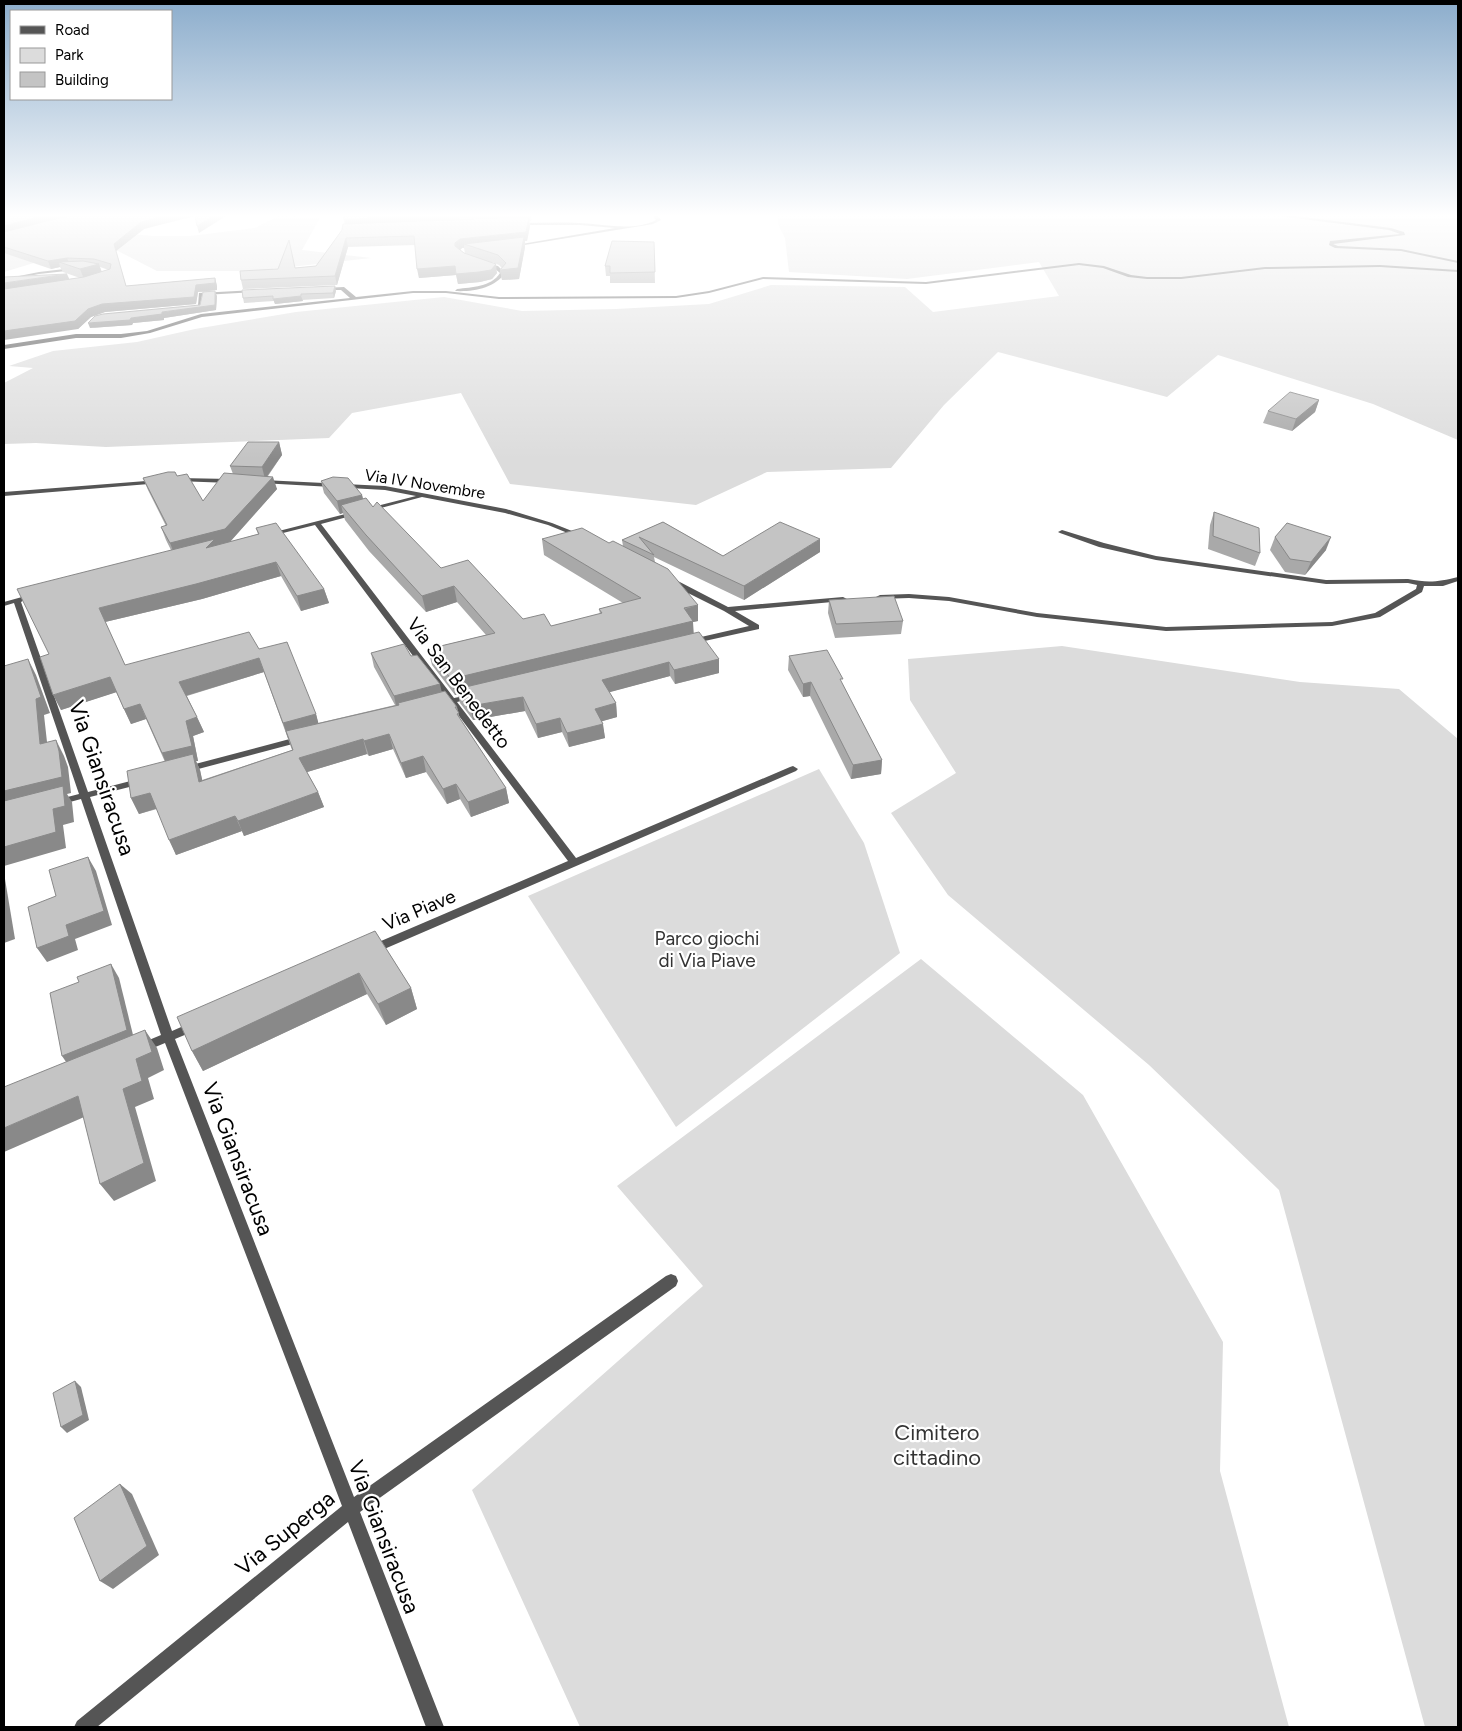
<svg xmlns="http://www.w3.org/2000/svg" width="1462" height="1731" viewBox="0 0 1462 1731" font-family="Figtree,sans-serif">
<rect width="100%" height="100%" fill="#fff"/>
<g fill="#dcdcdc">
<path d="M278,216L320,218L302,250L371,258L254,271H157L118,251L70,252L4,272V254L43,243L130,234L153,236H190L255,228Z"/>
<path d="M777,216H1458V440L1373,404L1218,355L1167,397L998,352L944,405L891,468L767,472L696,505L510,484L461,393L352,413L329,438L106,447L36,443L4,444V383L33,368L9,366L53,351L137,342L195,329L296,312L444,297L522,311L616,309L709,304L771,285L905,287L933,312L1059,296L1039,262L907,279L789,272L785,238L778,224Z"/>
<path d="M1062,646L1300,682L1399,689L1458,739V1727H1425L1279,1190L1149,1065L948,895L891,813L956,773L910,700L908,659Z"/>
<path d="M819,769L864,843L900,953L676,1127L528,896Z"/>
<path d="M921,959L1083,1095L1223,1342L1220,1471L1289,1727H580L472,1490L703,1286L617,1186Z"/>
</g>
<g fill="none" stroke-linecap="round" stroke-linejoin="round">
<g fill="#555" fill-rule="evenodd">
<path d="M653,216H658L661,220L653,224L512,247L510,246L615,228L580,225H515L517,223C538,223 559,222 579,223C605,224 633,232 656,220Z"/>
<path d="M1279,216H1295L1391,228L1404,232L1405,235L1333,244L1338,246L1401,249L1458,261V263L1401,251L1335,248L1329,245L1330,241L1400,234L1389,230Z"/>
<path d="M481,263L498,266L505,273C495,288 473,292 455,291L457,289C472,287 491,287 500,273L494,268L481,265Z"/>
<path d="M1079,263L1104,266L1131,275L1147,277H1181L1265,267L1380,265L1458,270V272L1380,267L1265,269L1181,279H1147L1128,277L1103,268L1079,265L926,284L763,279L709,293L676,298L499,299L446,293H413L202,317L150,333L121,338H76L4,349V345L76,334H121L147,331L201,314L350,298L341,290H320L322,288L344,287L356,297L413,291H446L499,297L676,296L709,291L763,277L926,282Z"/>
<path d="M73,268L75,270L39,274L4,281V279L39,272Z"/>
<path d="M255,290L257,292L203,295L202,308L189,310L186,308L198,306L199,293Z"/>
<path d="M178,478L231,479L234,481L231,483L176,481L175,480Z"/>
<path d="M159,480L161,481V483L4,496V492Z"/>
<path d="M263,480L385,486L506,509L552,523L582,535L584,536L580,538L548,525L505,513L422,497L321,524L454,698L474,694V698L457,702L576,858L790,767L793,766L798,769L796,771L375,953H367L366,950L367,947L568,861L450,704L436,706L435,704L436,702L446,700L315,525L271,536L267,534L416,496L385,490L261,483V481Z"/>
<path d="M1062,530L1104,543L1156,556L1326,580L1408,579C1428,583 1438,582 1458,577V581L1443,586H1424L1422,592L1380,617L1332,626L1166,631L1037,617L949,601L909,598L880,599L876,597L880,595L909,594L949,597L1037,613L1166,627L1332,622L1375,613L1416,589L1417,585L1408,583L1326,584L1156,560L1099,547L1060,533L1058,532Z"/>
<path d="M668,579H674L728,607L843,597L847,599L843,601L735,611L759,625V629L691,644L687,642L688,640L749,626L724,611L668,583Z"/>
<path d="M22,597L26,599L21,602L88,792L142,778L147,781L145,783L90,797L172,1031L195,1021L199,1023L201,1026L199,1029L175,1039L354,1497L666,1276L671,1274L676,1276L678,1281L676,1286L360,1512L444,1727H426L348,1522L97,1727H74L77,1721L342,1506L165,1043L141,1053L137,1051L135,1048L137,1045L161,1035L81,799L59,805L54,802L56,800L79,794L14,603L4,606V602Z"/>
<path d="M301,736L304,737L305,739L304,741L187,772L182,769L184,767Z"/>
</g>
</g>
<g fill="#a9a9a9" fill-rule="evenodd">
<path d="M4,216L144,229L116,251L126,286L215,278L217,286V290L208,291L217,296L216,310L164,318V320L133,323L132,325L90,328L200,305L203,292H198L196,304L105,312L91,317L78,329L67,274L69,279L80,278L63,272L60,267L51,269L4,253ZM100,267L109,270L102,272Z"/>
<path d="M344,216H532L531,221H529L530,226L527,241H525V247L519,279L502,280L500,270L502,268L499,265L492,262L497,273L492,279L480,282L458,284L456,275L419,278L415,245L348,247L337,285L243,289L241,280L295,268L316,266L342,230L345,224ZM462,248H464L465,253L460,250Z"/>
<path d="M654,242L655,283H610V276H606L605,266Z"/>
<path d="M336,291L334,298L302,300L303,301L275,304L274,301L244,303L243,298Z"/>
<path d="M1319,400L1315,412L1292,431L1263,423L1268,411Z"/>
<path d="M279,442L282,455L268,476L277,489L230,542L258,534L256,528L324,589L329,603L301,611L281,576L202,599L105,622L125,665L259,649L316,714L318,723L395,705L374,667L371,653L411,656L442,692L457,707L460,719L506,788L509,803L471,817L460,799L447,804L426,772L406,778L393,749L369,756L367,754L307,772L318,792L324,807L244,836L242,831L176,855L157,809L139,814L131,798L165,762L146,719L131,724L116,692L61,710L49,654L171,550L166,540L161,527L166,526L148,490L143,478L177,476L203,501L233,474L230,466ZM264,672L292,750L202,780L200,770L196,761H198L193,736L204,732L187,696Z"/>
<path d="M321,481L362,495L363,499L373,507L441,568L523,619L551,626L600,614L599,609L623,603L544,555L542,539L609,543L623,546L622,540L663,522L723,556L820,552L744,600L654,557L655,562L698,605V621L693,622V633L719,659V673L675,684L670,676L609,692L616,703L617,717L602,721L605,738L569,747L562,732L538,738L525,711L473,720L460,703L458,694L455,695L432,665L428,649L486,635L457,602L426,612L369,551L345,520L343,513L340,514L324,493Z"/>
<path d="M1214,512L1260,553L1255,566L1208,549L1210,525Z"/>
<path d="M1275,537L1326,550L1305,575L1285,572L1270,550Z"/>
<path d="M829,600L903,621L901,634L835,638L828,613Z"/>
<path d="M789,656L843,685L882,760L881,774L851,779L810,696L803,697L788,670Z"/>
<path d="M375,931L411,988L417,1009L386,1025L367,994L203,1071L192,1051Z"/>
</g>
<g fill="#898989">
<path d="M42,216H77L4,234V226Z"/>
<path d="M164,216H195L144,229L116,251L128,293L114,244L141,222Z"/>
<path d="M213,216H226L199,233L197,226Z"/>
<path d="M399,216H459L460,221L346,229L344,220Z"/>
<path d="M529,217L530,226L527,241H525V247L519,279L502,280L500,270L523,241L464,244V248H462L457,253L455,243L460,239Z"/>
<path d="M346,238L348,247L337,285L335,276Z"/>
<path d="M67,258L70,265L59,262L60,267L51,269L48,261Z"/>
<path d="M99,264L102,274L84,279L80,269Z"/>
<path d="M496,264L497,273L492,279L480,282L458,284L456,274Z"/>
<path d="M455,266L456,275L419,278L417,269Z"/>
<path d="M67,274L70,281L4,291V283Z"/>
<path d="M215,278L217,286V290L198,292L196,304L105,312L91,317L78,329L4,340V331L102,304L196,285Z"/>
<path d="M335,286L336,291L334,298L333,293Z"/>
<path d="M215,291L217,296L216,310L164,318V320L133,323L132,325L90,328L88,323L131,318L162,312L215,305Z"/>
<path d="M301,296L303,301L275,304L273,299Z"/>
<path d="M1319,400L1315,412L1292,431L1296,419Z"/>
<path d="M279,442L282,455L265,479L262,467Z"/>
<path d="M273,477L277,489L220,553L175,556L170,543Z"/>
<path d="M362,495L365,507L341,505L343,513L340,514L337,501Z"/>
<path d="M1331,537L1326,550L1305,575L1311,562Z"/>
<path d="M820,539V552L744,600V586Z"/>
<path d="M276,562L281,576L202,599L105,622L99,608Z"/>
<path d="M454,586L457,602L426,612L422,596Z"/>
<path d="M324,589L329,603L301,611L297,596Z"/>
<path d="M698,605V621L693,622L694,637L457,689L458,694L455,695L451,679Z"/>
<path d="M259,658L264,672L185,696L179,682Z"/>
<path d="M28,659L36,675L50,713L44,715L49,760L40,744Z"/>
<path d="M719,659V673L675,684L674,670Z"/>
<path d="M669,662L670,676L603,694L602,680Z"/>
<path d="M110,677L117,692L61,710L53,695Z"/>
<path d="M811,682L810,696L803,697V684Z"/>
<path d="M440,684L443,698L397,710L394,696Z"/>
<path d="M523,697L525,711L473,720L470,706Z"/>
<path d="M616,703L617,717L596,723L595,709Z"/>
<path d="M140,704L146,719L131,724L124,709Z"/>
<path d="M316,714L320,729L288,738L283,723Z"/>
<path d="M197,717L204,732L193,736L198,761H196L200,770L206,797L168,768L162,753L186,721Z"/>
<path d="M560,718L562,732L538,738L536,724Z"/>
<path d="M603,724L605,738L569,747L567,733Z"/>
<path d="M389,734L393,749L369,756L364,741Z"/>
<path d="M363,739L367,754L304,773L299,758Z"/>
<path d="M56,740L64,756L68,767L71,793L67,794L72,802L74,822L63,825L66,848L4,866V791Z"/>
<path d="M423,756L426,772L406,778L401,763Z"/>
<path d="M882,760L881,774L851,779L853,765Z"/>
<path d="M456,784L460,799L447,804L443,789Z"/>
<path d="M506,788L509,803L471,817L468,802Z"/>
<path d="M318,792L324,807L244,836L238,821Z"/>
<path d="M150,793L158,808L139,814L131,798Z"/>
<path d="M235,816L242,831L176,855L169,840Z"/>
<path d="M88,857L96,871L112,925L75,939L78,950L47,962L37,948L66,925Z"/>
<path d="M4,873L15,939L4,943Z"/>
<path d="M111,964L119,978L135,1043L71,1069L62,1056Z"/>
<path d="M359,973L367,994L203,1071L192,1051Z"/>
<path d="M411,988L417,1009L386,1025L378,1004Z"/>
<path d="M145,1030L157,1048L164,1070L148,1078L154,1099L135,1107L156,1181L114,1201L100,1184L123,1089L136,1059Z"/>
<path d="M78,1096L91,1114L4,1152V1128Z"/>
<path d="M75,1381L81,1387L89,1420L67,1433L61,1427Z"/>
<path d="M120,1484L132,1494L159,1555L113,1589L100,1581Z"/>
</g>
<g fill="#c4c4c4" stroke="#898989">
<path d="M4,216H42L4,226Z"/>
<path d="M70,216H164L141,222L114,244L126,286L215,278V283L196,285L194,297L102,304L88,309L75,321L4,331V289L84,277L110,269L111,264L94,259L67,258L48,261L4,247V232L51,220Z"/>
<path d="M195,216H213L197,226Z"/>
<path d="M344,216H399L344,220Z"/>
<path d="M529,217L526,232L460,239L455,243V246L464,253L496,264L491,270L479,272L456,274L455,266L417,269L414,236L346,238L335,276L241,280L240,271L278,269L289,240L295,268L316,266L342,230L343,224Z"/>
<path d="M524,237L518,268L500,270L506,263L498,255L464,244Z"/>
<path d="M612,241L654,242L655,272L610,273V266H605Z"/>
<path d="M83,261L99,264L80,269L59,262Z"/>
<path d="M67,274L4,283V277Z"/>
<path d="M335,286L333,293L301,294V296L273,299V296L243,298L242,290Z"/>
<path d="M215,291V305L162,312V314L131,318L130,320L88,323L95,316L103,314L200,305L203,292Z"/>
<path d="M1290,392L1319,400L1296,419L1268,411Z"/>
<path d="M248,442H279L262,467L230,466Z"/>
<path d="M168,472H175L177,476L187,474L203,501L224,473L273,477L225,529L170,543L161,527L167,525L143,478Z"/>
<path d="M333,477L348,478L362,495L337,501L321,481Z"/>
<path d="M366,498L373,507L377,502L441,568L468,560L523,619L544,614L551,626L602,613L599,609L641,598L542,539L582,528L609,543L613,541L668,569L698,605L684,608L693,621L451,679L428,649L495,633L454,586L422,596L366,535L341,505Z"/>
<path d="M1214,512L1259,528L1260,553L1213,536Z"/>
<path d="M663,522L723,556L780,522L820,539L744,586L639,537L654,555L622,540Z"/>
<path d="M276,523L324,589L297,596L276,562L196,584L99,608L125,665L249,632L259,649L287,642L316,714L283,723L259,658L179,682L197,717L186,721L192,746L162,753L140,704L124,709L110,677L53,695L40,657L49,654L17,589L215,539L206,548L259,534L256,528Z"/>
<path d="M1287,523L1331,537L1311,562L1290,559L1275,537Z"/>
<path d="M894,596L903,621L836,624L829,600Z"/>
<path d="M699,632L719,659L674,670L669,662L602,680L616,703L595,709L603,724L567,733L560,718L536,724L523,697L470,706L457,689Z"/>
<path d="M404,644L411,656L417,655L440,684L394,696L371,653Z"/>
<path d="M827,650L843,679H840L882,760L853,765L811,682L803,684L789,656Z"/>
<path d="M28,659L41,697L36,699L40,744L56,740L59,751L62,777L4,791V666Z"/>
<path d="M445,691L457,707H455L459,713L457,714L506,788L468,802L456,784L443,789L423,756L401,763L389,734L364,741L363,739L299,758L318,792L238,821L235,816L169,840L150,793L131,798L127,771L193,754L199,782L293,750L286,731L399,705L398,703Z"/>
<path d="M63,786L65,806L53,809L56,832L4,847V801Z"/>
<path d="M88,857L104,911L66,925L69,936L37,948L28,907L56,896L49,870Z"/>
<path d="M375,931L411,988L378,1004L359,973L192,1051L177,1017Z"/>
<path d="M111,964L127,1030L62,1056L50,993L79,982L77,977Z"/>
<path d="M145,1030L152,1052L136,1059L142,1081L123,1089L144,1163L100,1184L78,1096L4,1128V1087Z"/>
<path d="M75,1381L83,1415L61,1427L53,1393Z"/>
<path d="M120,1484L147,1546L100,1581L74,1518Z"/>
</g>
<linearGradient id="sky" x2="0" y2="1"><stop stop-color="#8cadcc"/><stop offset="0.47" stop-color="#fff"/><stop offset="1" stop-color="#fff" stop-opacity="0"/></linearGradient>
<rect width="1462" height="459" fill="url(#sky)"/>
<g text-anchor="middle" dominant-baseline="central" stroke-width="4.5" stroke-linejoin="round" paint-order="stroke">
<g font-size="16" fill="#000" stroke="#fff">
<text transform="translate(425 484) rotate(9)">Via IV Novembre</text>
</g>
<g font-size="19" fill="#000" stroke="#fff">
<text transform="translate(459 683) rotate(53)">Via San Benedetto</text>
<text transform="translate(419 910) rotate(-23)">Via Piave</text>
</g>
<g font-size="19" fill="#333" stroke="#fff">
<text x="707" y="938">Parco giochi<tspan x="707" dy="22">di Via Piave</tspan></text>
</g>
<g font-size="22" fill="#000" stroke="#fff">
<text transform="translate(102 778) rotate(71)">Via Giansiracusa</text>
<text transform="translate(238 1159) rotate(69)">Via Giansiracusa</text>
<text transform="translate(285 1533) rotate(-39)">Via Superga</text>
<text transform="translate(384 1537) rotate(69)">Via Giansiracusa</text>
</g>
<g font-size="22" fill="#333" stroke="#fff">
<text x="937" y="1432">Cimitero<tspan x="937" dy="25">cittadino</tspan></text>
</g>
</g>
<rect width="1462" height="1731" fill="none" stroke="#000000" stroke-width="10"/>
<rect x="10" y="10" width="162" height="90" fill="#ffffff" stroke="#999999"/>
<rect x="20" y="26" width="25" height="8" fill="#555555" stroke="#999999"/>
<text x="55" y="35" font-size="15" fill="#000000">Road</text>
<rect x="20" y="48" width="25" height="15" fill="#dcdcdc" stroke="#999999"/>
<text x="55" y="60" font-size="15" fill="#000000">Park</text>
<rect x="20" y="72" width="25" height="15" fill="#c4c4c4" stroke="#999999"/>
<text x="55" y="85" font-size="15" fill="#000000">Building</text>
</svg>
